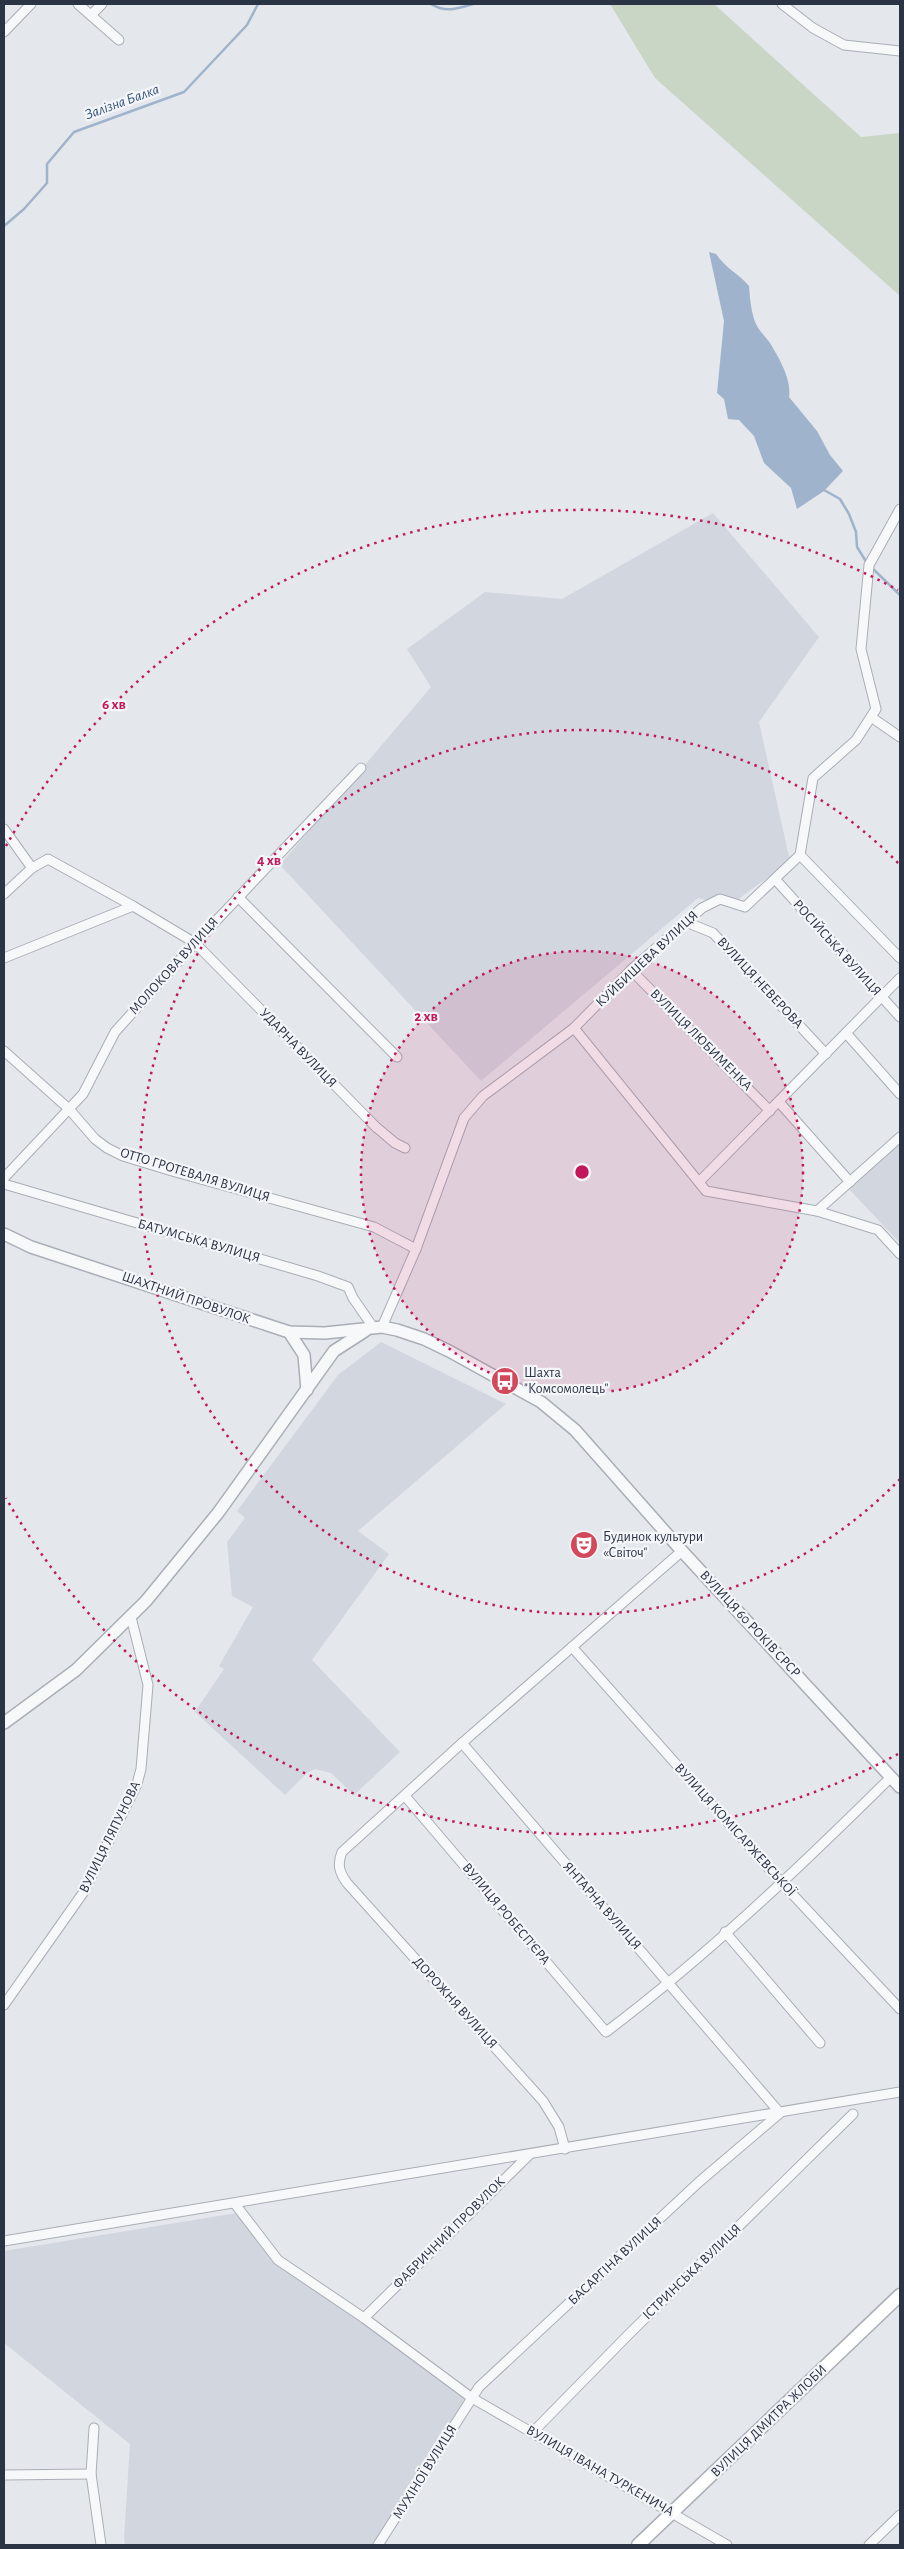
<svg xmlns="http://www.w3.org/2000/svg" width="904" height="2549" viewBox="0 0 904 2549" font-family="'Alegreya Sans',sans-serif">
<rect width="100%" height="100%" fill="#e4e7ec"/>
<g fill="#d2d6de">
<path d="M713,513L819,637L759,722L790,861L729,906L698,898L481,1081L280,865L431,687L407,649L485,592L562,599Z"/>
<path d="M900,1142V1243L849,1189Z"/>
<path d="M381,1342L506,1404L358,1531L389,1554L312,1660L400,1752L354,1795L331,1773L315,1769L307,1773L285,1795L195,1712L224,1669L219,1666L253,1607L232,1596L227,1542L245,1518L237,1511L338,1375Z"/>
<path d="M237,2213L275,2256L469,2391L413,2489L373,2545H125L124,2538L130,2444L4,2343V2251Z"/>
</g>
<path fill="#c9d6c5" d="M610,4H714L861,137L900,133V296L655,78Z"/>
<path fill="#9fb4cc" d="M709,252L716,254C726,269 737,272 749,286C750,298 751,313 756,324C759,331 766,337 770,343C779,358 792,380 789,397L817,431L830,455L843,471L824,491L797,509L791,488L764,463L754,436L739,420L728,419L724,399L717,393L724,321Z"/>
<g fill="none" stroke-linecap="round" stroke-linejoin="round">
<g stroke="#9fb4cc" stroke-width="2.5">
<path d="M431,4C445,13 457,9 473,4"/>
<path d="M4,226L24,209L47,183V164L74,132L184,92L247,25L258,4"/>
<path d="M824,490L840,499L849,514L856,532L857,547L867,563"/>
<path d="M871,567L900,595"/>
</g>
<defs>
<g id="minor">
<path d="M78,4L119,40"/>
<path d="M782,4L813,28L844,45L900,51"/>
<path d="M91,15L102,4"/>
<path d="M4,32L31,4"/>
<path d="M871,717L900,737"/>
<path d="M4,829L32,868"/>
<path d="M800,855L813,778L856,740L876,709L861,649L869,565L900,509"/>
<path d="M775,879L900,1017"/>
<path d="M4,894L32,868L48,859L133,906"/>
<path d="M238,897L397,1057"/>
<path d="M686,922L713,933L826,1054"/>
<path d="M4,958L133,906L195,943L376,1127L395,1143L405,1148"/>
<path d="M631,970L770,1111"/>
<path d="M574,1028L631,970L702,908L720,899L745,907L800,855L900,958"/>
<path d="M846,1033L900,1094"/>
<path d="M4,1051L69,1109L95,1139L107,1148L123,1156L172,1171L374,1227L416,1249"/>
<path d="M779,1102L850,1182"/>
<path d="M4,1178L83,1094L115,1032L195,943L361,768"/>
<path d="M699,1182L900,978"/>
<path d="M4,1184L318,1276L348,1287L353,1298L373,1327"/>
<path d="M817,1211L900,1137"/>
<path d="M382,1327L416,1249L464,1118L483,1096L574,1028L706,1191L817,1211L878,1230L900,1254"/>
<path d="M572,1647L780,1881L900,2009"/>
<path d="M405,1796L606,2032C708,1955 801,1866 891,1777"/>
<path d="M725,1932L820,2043"/>
<path d="M4,2005L83,1893L137,1784L141,1769L148,1685L131,1617"/>
<path d="M565,2149L559,2127L543,2101L347,1883C339,1872 337,1864 342,1852L462,1743L682,1551"/>
<path d="M529,2155L364,2318L472,2398L727,2545"/>
<path d="M235,2204L278,2260L364,2318"/>
<path d="M4,2241L900,2092"/>
<path d="M94,2428L91,2474L101,2545"/>
<path d="M533,2432L628,2335L853,2114"/>
<path d="M4,2475L91,2474"/>
<path d="M378,2545L479,2387L699,2182L780,2113L462,1743"/>
<path d="M869,2545L900,2515"/>
</g>
<g id="tertiary">
<path d="M4,1234L31,1247L289,1332L325,1333L382,1327L397,1330L424,1339L449,1351L541,1402L575,1430L682,1551L900,1787"/>
<path d="M289,1332L304,1355L307,1390"/>
<path d="M4,1723L76,1670L146,1601L218,1513L334,1351L365,1331"/>
</g>
<path id="secondary" d="M638,2545L900,2295"/>
</defs>
<use href="#minor" stroke="#a9aeb7" stroke-width="11"/>
<use href="#tertiary" stroke="#a9aeb7" stroke-width="14"/>
<use href="#secondary" stroke="#a9aeb7" stroke-width="15"/>
<use href="#minor" stroke="#f7f8fa" stroke-width="9"/>
<use href="#tertiary" stroke="#f7f8fa" stroke-width="11"/>
<use href="#secondary" stroke="#fff" stroke-width="12"/>
</g>
<circle cx="582" cy="1172" r="221" fill="#c2185b" fill-opacity=".12"/>
<g fill="none" stroke="#c2185b" stroke-width="2.5" stroke-dasharray="2.5 5">
<circle cx="582" cy="1172" r="221"/>
<path d="M900 1479A442 442 0 1 1 900 865"/>
<path d="M898 1754A662 662 0 0 1 6 1498M6 846A662 662 0 0 1 898 590"/>
</g>
<defs>
<symbol id="bus-disc" viewBox="-11 -11 22 22"><circle r="9.5" fill="#d1495b" stroke="#f4f6f9"/><path d="M-5-6H5V4H4V6H2V4H-2V6H-4V4H-5ZM-3.5-4V0h7V-4ZM-3.5 1.2v1.5H-2V1.2ZM2 1.2v1.5H3.5V1.2Z" fill="#fff"/></symbol>
<symbol id="theatre-disc" viewBox="-11 -11 22 22"><circle r="9.5" fill="#d1495b" stroke="#f4f6f9"/><path d="M-5-5.5Q0-4 5-5.5V0Q5 5 0 6Q-5 5-5 0ZM-3.3-2.5H-1v1.5H-3.3ZM1-2.5H3.3v1.5H1ZM-2.8 1Q0 5.5 2.8 1Z" fill="#fff"/></symbol>
</defs>
<g fill-rule="evenodd">
<use href="#bus-disc" x="489" y="1365" width="32" height="32"/>
<use href="#theatre-disc" x="568" y="1529" width="32" height="32"/>
</g>
<g text-anchor="middle" dominant-baseline="central" stroke-width="4.5" stroke-linejoin="round" paint-order="stroke">
<g font-size="14" fill="#2b3445" stroke="#f4f6f9">
<text transform="translate(837 948) rotate(48)">РОСІЙСЬКА ВУЛИЦЯ</text>
<text transform="translate(647 959) rotate(-43)">КУЙБИШЕВА ВУЛИЦЯ</text>
<text transform="translate(174 966) rotate(-48)">МОЛОКОВА ВУЛИЦЯ</text>
<text transform="translate(760 983) rotate(47)">ВУЛИЦЯ НЕВЕРОВА</text>
<text transform="translate(701 1040) rotate(45)">ВУЛИЦЯ ЛЮБИМЕНКА</text>
<text transform="translate(298 1048) rotate(46)">УДАРНА ВУЛИЦЯ</text>
<text transform="translate(195 1175) rotate(17)">ОТТО ГРОТЕВАЛЯ ВУЛИЦЯ</text>
<text transform="translate(199 1241) rotate(16)">БАТУМСЬКА ВУЛИЦЯ</text>
<text transform="translate(186 1298) rotate(19)">ШАХТНИЙ ПРОВУЛОК</text>
<text transform="translate(750 1624) rotate(47)">ВУЛИЦЯ 60 РОКІВ СРСР</text>
<text transform="translate(735 1830) rotate(48)">ВУЛИЦЯ КОМІСАРЖЕВСЬКОЇ</text>
<text transform="translate(110 1837) rotate(-64)">ВУЛИЦЯ ЛЯПУНОВА</text>
<text transform="translate(602 1906) rotate(49)">ЯНТАРНА ВУЛИЦЯ</text>
<text transform="translate(506 1914) rotate(50)">ВУЛИЦЯ РОБЕСП'ЄРА</text>
<text transform="translate(455 2003) rotate(48)">ДОРОЖНЯ ВУЛИЦЯ</text>
<text transform="translate(449 2233) rotate(-45)">ФАБРИЧНИЙ ПРОВУЛОК</text>
<text transform="translate(615 2261) rotate(-43)">БАСАРГІНА ВУЛИЦЯ</text>
<text transform="translate(692 2272) rotate(-44)">ІСТРИНСЬКА ВУЛИЦЯ</text>
<text transform="translate(769 2421) rotate(-44)">ВУЛИЦЯ ДМИТРА ЖЛОБИ</text>
<text transform="translate(600 2471) rotate(30)">ВУЛИЦЯ ІВАНА ТУРКЕНИЧА</text>
<text transform="translate(425 2472) rotate(-58)">МУХІНОЇ ВУЛИЦЯ</text>
</g>
<g font-size="14" fill="#2b3445" stroke="#f4f6f9" text-anchor="start">
<text x="524" y="1373">Шахта<tspan x="524" dy="16">"Комсомолець"</tspan></text>
<text x="603" y="1537">Будинок культури<tspan x="603" dy="16">«Світоч"</tspan></text>
</g>
<g font-size="15" font-style="italic" fill="#34527a" stroke="#f4f6f9">
<text transform="translate(122 102) rotate(-20)">Залізна Балка</text>
</g>
</g>
<circle cx="582" cy="1172" r="8" fill="#c2185b" stroke="#f4f6f9" stroke-width="2.5"/>
<g font-size="15" text-anchor="middle" font-weight="bold" fill="#c2185b" stroke="#f4f6f9" stroke-width="4.5" stroke-linejoin="round" paint-order="stroke">
<text x="114" y="709">6 хв</text>
<text x="269" y="865">4 хв</text>
<text x="426" y="1021">2 хв</text>
</g>
<rect width="904" height="2549" fill="none" stroke="#2b3445" stroke-width="10"/>
</svg>
